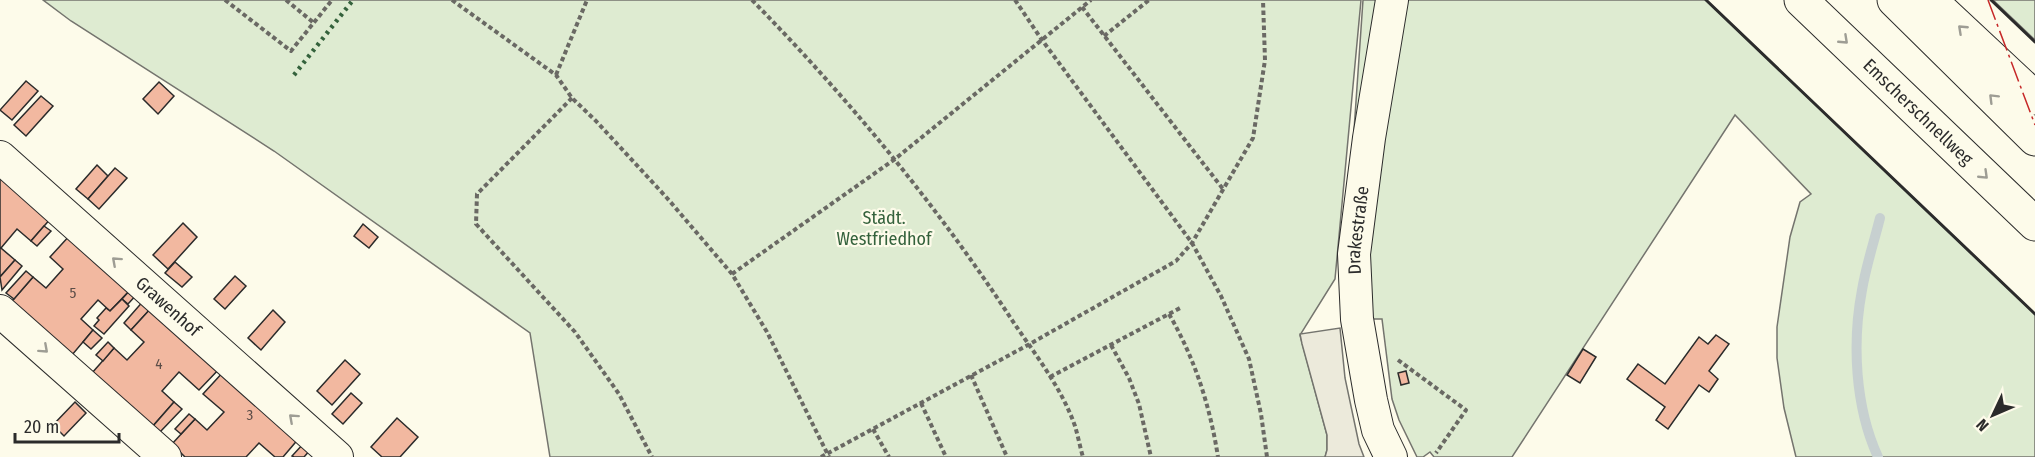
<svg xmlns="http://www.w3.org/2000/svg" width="2035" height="457" viewBox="0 0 2035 457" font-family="'Fira Sans Condensed',sans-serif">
<rect width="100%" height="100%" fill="#fdfbea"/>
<g fill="#deebd1" stroke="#74746e" stroke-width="1.5">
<path d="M43,0H1361L1335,279L1300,335L1327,435V450L1325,457H550L530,333L274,151L71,21Z"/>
<path d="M1363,0H1706L2035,314V457H1796L1784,408L1777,358V327L1790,237L1800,202L1811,194L1735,115L1512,457H1434L1430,452L1423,457H1417L1399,420L1392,399L1382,319H1341Z"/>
<path d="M1993,0H2035V40Z"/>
</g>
<path fill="#eceadb" stroke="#74746e" stroke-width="1.5" d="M1340,328L1345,378L1359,444L1364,457H1325L1327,450V435L1302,344L1300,334Z"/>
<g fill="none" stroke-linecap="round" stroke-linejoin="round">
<path stroke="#c7d0d0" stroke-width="10" d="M1878,457C1855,407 1852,343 1862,290C1866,266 1874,242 1880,218"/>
</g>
<g fill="#f2b8a0" stroke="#2b2b2b" stroke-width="1.5">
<path d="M26,81L38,91L12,120L0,110Z"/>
<path d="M159,82L174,96L158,114L143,99Z"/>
<path d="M41,96L53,106L26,136L14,125Z"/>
<path d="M97,165L108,176L88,199L76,189Z"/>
<path d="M115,168L127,178L99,209L88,199Z"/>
<path d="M0,170L52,217L31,241L17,229L1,248L15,260L0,277Z"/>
<path d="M183,223L197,237L168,269L153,255Z"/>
<path d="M363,224L378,237L369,248L354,236Z"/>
<path d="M44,226L51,231L37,246L31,241Z"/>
<path d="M71,234L132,288L110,311L98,300L81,319L93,330L72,355L12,301L33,277L46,288L63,269L50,257Z"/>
<path d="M15,260L22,266L2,290L0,277Z"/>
<path d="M175,262L192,277L182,287L165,273Z"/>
<path d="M26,271L33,277L14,299L6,293Z"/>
<path d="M235,276L246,286L225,309L214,299Z"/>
<path d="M132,288L138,293L128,304L122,299Z"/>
<path d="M122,299L129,306L104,334L94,326L99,320L97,318L106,308L110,311Z"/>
<path d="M145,299L153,306L131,330L124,323Z"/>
<path d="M153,306L221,367L199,390L179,372L162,391L174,402L152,427L92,373L114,348L127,360L144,342L131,330Z"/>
<path d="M273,310L285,322L261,350L248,338Z"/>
<path d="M93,330L102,338L91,349L83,342Z"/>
<path d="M1716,335L1729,344L1709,371L1718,379L1709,392L1699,385L1668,429L1656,420L1665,407L1627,379L1638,364L1665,384L1699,337L1708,344Z"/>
<path d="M108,342L114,348L103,361L96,355Z"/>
<path d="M1583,349L1596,357L1580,383L1567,375Z"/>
<path d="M345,360L360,374L332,405L317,391Z"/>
<path d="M225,370L300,437L283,457H275L259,443L246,457H185L172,444L195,419L207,430L224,412L203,394Z"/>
<path d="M1406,371L1409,383L1401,385L1398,373Z"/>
<path d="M351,393L362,403L343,424L332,414Z"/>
<path d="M75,402L86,413L64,436L53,425Z"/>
<path d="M174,402L182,409L160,432L153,426Z"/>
<path d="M189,414L195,419L181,434L175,429Z"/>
<path d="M397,418L418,437L400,457H382L371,447Z"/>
<path d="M304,443L311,449L304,457H294L292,456Z"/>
</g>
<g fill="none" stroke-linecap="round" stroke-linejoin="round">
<defs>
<g id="minor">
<path id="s1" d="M0,157L337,457"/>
<path d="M0,311L165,457"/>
<path id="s2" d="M1391,457L1378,430L1371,400L1357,319L1354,254L1369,138L1392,0"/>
</g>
<g id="motorway">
<path id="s3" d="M1801,0L2035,224"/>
<path d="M1894,0L2035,139"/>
<path d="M1930,0L2035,98"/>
</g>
</defs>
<use href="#minor" stroke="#2b2b2b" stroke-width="34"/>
<use href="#motorway" stroke="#2b2b2b" stroke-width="35"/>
<g stroke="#6a6964" stroke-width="4" stroke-dasharray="4.5 3" stroke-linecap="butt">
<path d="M225,0L291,51L332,0"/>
<path d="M286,0L314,23"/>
<path d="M452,0L556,75L572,98L596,121L667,198L732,274L767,332L829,457"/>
<path d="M752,0C847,97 935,203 1010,317C1033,352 1061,386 1075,426C1078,436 1080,447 1083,457"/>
<path d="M1015,0L1042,40L1192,243L1221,296L1249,359L1261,414L1267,457"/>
<path d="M1082,7L1223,189"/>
<path d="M1104,36L1149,0"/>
<path d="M556,75L587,0"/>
<path d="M572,98L477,194L476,224L575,332L619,394L652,457"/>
<path d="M732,274L895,159L1091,0"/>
<path d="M1169,314C1195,359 1210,406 1218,457"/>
<path d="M1111,345L1129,378L1139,404L1151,457"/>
<path d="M1398,360L1466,410L1436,453"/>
<path d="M971,375L1007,457"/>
<path d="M1050,377L1182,307"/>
<path d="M921,403L946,457"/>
<path d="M873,429L889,457"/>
<path d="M821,457L1028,345L1176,261L1192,243L1253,138L1265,60L1263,0"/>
</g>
<use href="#minor" stroke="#fdfbea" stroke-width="32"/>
<use href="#motorway" stroke="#fdfbea" stroke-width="33"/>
<path stroke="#34623c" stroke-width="4.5" stroke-dasharray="3 4.5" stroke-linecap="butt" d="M294,75L353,0"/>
<g stroke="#2b2b2b" stroke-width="3">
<path d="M1706,0L2035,314"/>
<path d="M1991,0L2035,42"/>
</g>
<path stroke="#c62828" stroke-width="1.5" stroke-dasharray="21 4.5 3 4.5" stroke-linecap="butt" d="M1988,0L2035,125"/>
</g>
<defs><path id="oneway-chevron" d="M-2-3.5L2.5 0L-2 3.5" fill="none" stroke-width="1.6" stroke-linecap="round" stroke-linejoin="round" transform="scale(1.5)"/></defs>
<g stroke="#9e9d94">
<use href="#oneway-chevron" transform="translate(1962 29) rotate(-137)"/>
<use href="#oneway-chevron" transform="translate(1844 40) rotate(43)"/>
<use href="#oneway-chevron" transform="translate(1993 98) rotate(-135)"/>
<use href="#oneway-chevron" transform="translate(1984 175) rotate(44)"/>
<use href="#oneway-chevron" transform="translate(116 261) rotate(-138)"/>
<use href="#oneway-chevron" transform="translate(44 349) rotate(42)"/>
<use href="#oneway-chevron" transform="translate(293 418) rotate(-138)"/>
</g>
<g text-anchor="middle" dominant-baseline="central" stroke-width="4.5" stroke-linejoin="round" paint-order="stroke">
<g font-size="15" fill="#5d4e48">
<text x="73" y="293">5</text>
<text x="159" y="364">4</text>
<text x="250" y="415">3</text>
</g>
<g font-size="18" fill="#2b2b2b" stroke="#fdfbea">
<text stroke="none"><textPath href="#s3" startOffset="162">Emscherschnellweg</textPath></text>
<text stroke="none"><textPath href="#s2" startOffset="232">Drakestraße</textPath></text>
<text stroke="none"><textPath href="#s1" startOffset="225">Grawenhof</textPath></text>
</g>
<g font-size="18" fill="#34623c" stroke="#fdfbea">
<text x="884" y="218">Städt.<tspan x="884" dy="21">Westfriedhof</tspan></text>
</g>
</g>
<g transform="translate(1993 415) rotate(226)" stroke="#fdfbea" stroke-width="4.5" paint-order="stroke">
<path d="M0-4.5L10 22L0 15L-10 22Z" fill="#2b2b2b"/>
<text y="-9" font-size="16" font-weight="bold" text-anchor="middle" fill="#2b2b2b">N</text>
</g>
<path d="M15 433v9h104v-9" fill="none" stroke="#2b2b2b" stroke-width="3"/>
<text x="24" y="433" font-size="18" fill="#2b2b2b" stroke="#fdfbea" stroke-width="4.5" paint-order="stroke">20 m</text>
</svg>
